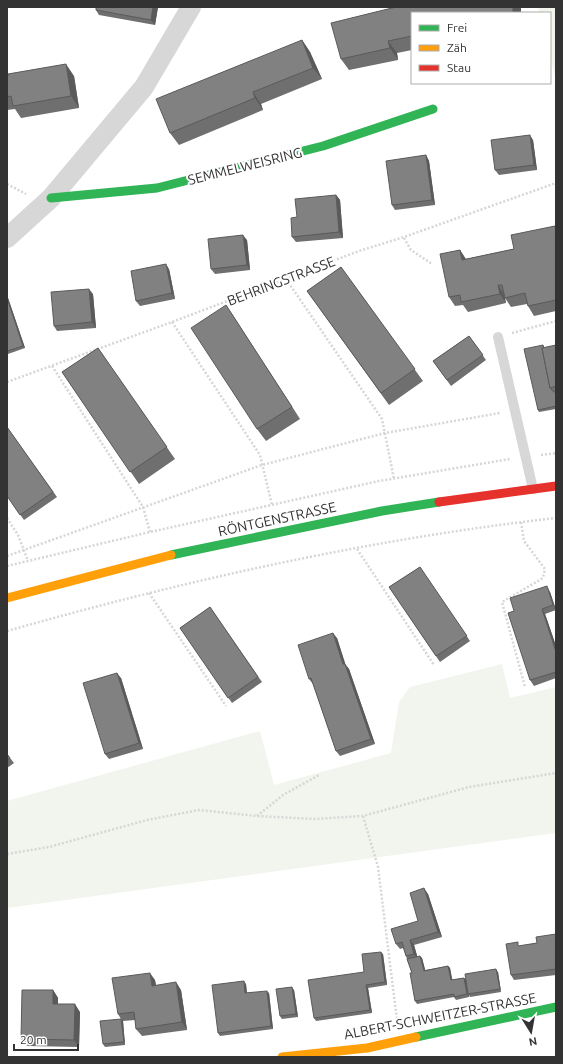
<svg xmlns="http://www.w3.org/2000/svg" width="563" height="1064" viewBox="0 0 563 1064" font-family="Ubuntu,sans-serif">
<rect width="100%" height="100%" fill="#fff"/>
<g fill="#f1f5ed">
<path d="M538,7H556V80L550,56V13H539Z"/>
<path d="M502,664L510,698L556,687V833L7,908V801L260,731L274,785L391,753L399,702L410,687Z"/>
</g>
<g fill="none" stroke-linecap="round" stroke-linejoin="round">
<g stroke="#d6d6d6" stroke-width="2.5" stroke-dasharray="2 2" stroke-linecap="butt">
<path d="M7,184L26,194"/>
<path d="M404,238L411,250L432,264"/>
<path d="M286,279L382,419L394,479"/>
<path d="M172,322L260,455L272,505"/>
<path d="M512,333L556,321"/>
<path d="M52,366L143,507L150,532"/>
<path d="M7,382L172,322L359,251L404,237L556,183"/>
<path d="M541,455L556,453"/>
<path d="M7,518L18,535L28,561"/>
<path d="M521,522L524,541L545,569L543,578L502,602L525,687"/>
<path d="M357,549L434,665"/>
<path d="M7,556L262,465L385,433L500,413"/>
<path d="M7,566L150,532L379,481L510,459"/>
<path d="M149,593L226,706"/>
<path d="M7,631C187,580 370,539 556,518"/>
<path d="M257,816L283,795L319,775"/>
<path d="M363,816L378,867L397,1020"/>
<path d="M7,854L49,847L147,820L199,810L257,816L315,819L363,816L469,787L556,773"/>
</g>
<path stroke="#d7d7d7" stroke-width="10" d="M498,337L533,489"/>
<path stroke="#d7d7d7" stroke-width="20" d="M7,238L51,198L144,87L191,7"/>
<g stroke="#30b455" stroke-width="9">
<path d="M51,198L157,188L323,146L433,109"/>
<path d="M171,555L382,511L439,502"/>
<path d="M416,1037L556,1007"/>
</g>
<g stroke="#ff9f0a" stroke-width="9">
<path d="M7,598L171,555"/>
<path d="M282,1057L367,1048L416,1037"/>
</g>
<path stroke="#e5322d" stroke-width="9" d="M439,502L556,486"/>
</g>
<g fill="#6f6f6f">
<path d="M96,7H158L155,25L99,15L96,10Z"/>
<path d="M412,13V50L397,53L398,60L349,70L341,59Z"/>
<path d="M302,40L310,52L322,79L261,104L263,110L179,145L170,133Z"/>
<path d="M7,76H74L79,108L21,118L15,109L7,110Z"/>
<path d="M533,140L537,170L499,175L495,170Z"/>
<path d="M426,155L429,161L435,205L395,210L392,205Z"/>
<path d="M336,195L340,200L343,238L296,242L292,237L297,217Z"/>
<path d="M555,226L556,228V311L534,316L528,306L527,304L511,307L505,298L506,303L468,312L463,305L455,306L449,297L460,250L466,259L514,249Z"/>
<path d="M247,240L250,270L215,274L211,269Z"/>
<path d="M341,267L423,381L389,405L307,291Z"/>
<path d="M169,269L175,299L140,306L136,301Z"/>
<path d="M93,294L96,328L57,331L54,326Z"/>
<path d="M7,295L25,348L8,354L7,353Z"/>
<path d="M226,305L300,419L266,441L257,429Z"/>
<path d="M469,336L486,360L451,386L433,361Z"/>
<path d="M556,345V409L539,412L538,410L545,348Z"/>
<path d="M98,348L175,459L139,484L62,372Z"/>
<path d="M7,427L57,497L24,520L7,496Z"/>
<path d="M420,567L470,641L440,662L389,587Z"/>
<path d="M550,592L556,610L545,614L556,646V678L534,686L530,680L514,611Z"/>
<path d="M210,607L262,682L232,703L180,628Z"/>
<path d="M337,638L345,664L349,669L375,744L340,756L336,751L313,684L309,679Z"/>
<path d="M121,678L143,749L109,759L105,754Z"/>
<path d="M7,754L14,763L7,768Z"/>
<path d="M428,894L442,937L414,945L417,956L422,958L425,970L448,966L450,968L452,980L464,978L466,980L498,972L501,992L470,997L469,995V997L456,1000L454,997L417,1004L415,1001L412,973L407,959L406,956L403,948L400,949L396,944L418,921Z"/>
<path d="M556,934V975L514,980L511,975L520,946L537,943Z"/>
<path d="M383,954L387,985L368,988L372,1013L316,1021L314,1018Z"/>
<path d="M155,980L156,985L181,990L187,1030L142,1036L136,1029L135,1020L123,1021L125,1045L105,1047L103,1044L121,1019L118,1014Z"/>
<path d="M246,984L247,993H269L273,1029L220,1036L218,1033Z"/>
<path d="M53,990L58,998V1004L80,1012L79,1047L27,1046L21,1039Z"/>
<path d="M294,990L298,1017L282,1019L280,1016Z"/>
</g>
<g fill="#5a5a5a">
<path d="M153,7H158L155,25L151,20Z"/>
<rect x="513" y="7" width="8" height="6"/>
<path d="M302,40L310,52L322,79L313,68Z"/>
<path d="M388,41L397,53L398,60L390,48Z"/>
<path d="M66,64L74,76L79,108L71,96Z"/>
<path d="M253,92L261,104L263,110L255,98Z"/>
<path d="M530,135L533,140L537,170L534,165Z"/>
<path d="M426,155L429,161L435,205L432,200Z"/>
<path d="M336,195L340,200L343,238L339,232Z"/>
<path d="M243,235L247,240L250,270L247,265Z"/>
<path d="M460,250L466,260H462Z"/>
<path d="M166,264L169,269L175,299L172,293Z"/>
<path d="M498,285L504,295L506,303L500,294Z"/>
<path d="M89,289L93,294L96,328L92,322Z"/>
<path d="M7,295L25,348L23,346L7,298Z"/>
<path d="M226,305L234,317L300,419L292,407Z"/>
<path d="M547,586L550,592L556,610L553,605Z"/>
<path d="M542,609L545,614L556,646V652Z"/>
<path d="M333,633L337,638L347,669L343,664Z"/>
<path d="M345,664L349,669L375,744L371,739Z"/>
<path d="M117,673L121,678L143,749L139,743Z"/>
<path d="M424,888L428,894L442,937L438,932Z"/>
<path d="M410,940L414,945L418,959L414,954Z"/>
<path d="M381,952L383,954L387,985L385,982Z"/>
<path d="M420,956L422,958L426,973L424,971Z"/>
<path d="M448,966L450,968L453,983L451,980Z"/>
<path d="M496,969L498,972L501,992L500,989Z"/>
<path d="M150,973L155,980L157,993L152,986Z"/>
<path d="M464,978L466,980L469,997L467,994Z"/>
<path d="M244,981L246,984L247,996L245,993Z"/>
<path d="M176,982L181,990L187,1030L182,1022Z"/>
<path d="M366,985L368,988L372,1013L370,1010Z"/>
<path d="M292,987L294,990L298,1017L296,1014Z"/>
<path d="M53,990L58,998V1011L53,1004Z"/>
<path d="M267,991L269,993L273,1029L271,1026Z"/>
<path d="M75,1004L80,1012L79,1047L74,1040Z"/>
<path d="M121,1019L123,1021L125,1045L124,1042Z"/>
</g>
<g fill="#818181" stroke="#5a5a5a">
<path d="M96,7H153L151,20L96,10Z"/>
<path d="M396,7H513V13H412V36L388,41L390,48L341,59L331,23Z"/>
<path d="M302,40L313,68L253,92L255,98L170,133L156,99Z"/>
<path d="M66,64L71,96L13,106L11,96L7,97V76H8V74Z"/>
<path d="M530,135L534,165L495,170L491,140Z"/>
<path d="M426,155L432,200L392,205L386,161Z"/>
<path d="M336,195L339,232L292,237L291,218L297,217L295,199Z"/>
<path d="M555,226L556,231V300L528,306L525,293L505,298L502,285H498L500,294L461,302L460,295L449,297L440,254L460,250L462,260L514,249L511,235Z"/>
<path d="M243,235L247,265L211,269L208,239Z"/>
<path d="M166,264L172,293L136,301L131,271Z"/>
<path d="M341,267L415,369L381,393L307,291Z"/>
<path d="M89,289L92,322L54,326L51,292Z"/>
<path d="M7,298L23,346L7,351Z"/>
<path d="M226,305L292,407L257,429L191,328Z"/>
<path d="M469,336L483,355L447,380L433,361Z"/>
<path d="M543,345L544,348H542L550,388L554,392H556V406L538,410L524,349Z"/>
<path d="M556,345V386L550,388L542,348Z"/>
<path d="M98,348L167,447L130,472L62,372Z"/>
<path d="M7,427L53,492L20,515L7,496Z"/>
<path d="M420,567L467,636L436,656L389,587Z"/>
<path d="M547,586L553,605L542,609L556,652V672L530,680L508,613L514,611L510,598Z"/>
<path d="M210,607L258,677L228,698L180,628Z"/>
<path d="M333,633L343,664H345L371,739L336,751L311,678L309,679L298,645Z"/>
<path d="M117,673L139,743L105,754L83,683Z"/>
<path d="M7,754L10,758L7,760Z"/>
<path d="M424,888L438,932L410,940L414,954L406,956L402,942L396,944L391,929L418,921L410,893Z"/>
<path d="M556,934V969L511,975L506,944L518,942V946L537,943L536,937Z"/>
<path d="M381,952L385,982L366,985L370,1010L314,1018L308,980L364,972L362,954Z"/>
<path d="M420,956L424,971L448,966L451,980L464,978L467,994L454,997V994L415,1001L410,973H412L407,959Z"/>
<path d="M496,969L500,989L468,994L465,974Z"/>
<path d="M150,973L152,986L176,982L182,1022L136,1029L134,1012L118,1014L112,978Z"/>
<path d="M244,981L245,993L267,991L271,1026L218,1033L212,985Z"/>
<path d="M292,987L296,1014L280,1016L276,989Z"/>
<path d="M22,990H53V1004H75L74,1040L21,1039Z"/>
<path d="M121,1019L124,1042L103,1044L100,1021Z"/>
</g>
<g text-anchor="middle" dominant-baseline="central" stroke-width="4" stroke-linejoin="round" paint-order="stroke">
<g font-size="14" fill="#333" stroke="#fff">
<text transform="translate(245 166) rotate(-14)">SEMMELWEISRING</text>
<text transform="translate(281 281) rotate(-21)">BEHRINGSTRASSE</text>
<text transform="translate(277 519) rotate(-12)">RÖNTGENSTRASSE</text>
<text transform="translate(440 1016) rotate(-11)">ALBERT-SCHWEITZER-STRASSE</text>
</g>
</g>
<rect width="563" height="1064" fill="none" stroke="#333333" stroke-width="16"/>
<rect x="411" y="12" width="140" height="72" fill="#ffffff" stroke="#adadad"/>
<rect x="419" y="25" width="20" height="6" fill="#30b455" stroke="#adadad"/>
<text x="447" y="32" font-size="12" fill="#333333">Frei</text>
<rect x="419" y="45" width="20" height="6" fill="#ff9f0a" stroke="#adadad"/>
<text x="447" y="52" font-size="12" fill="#333333">Zäh</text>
<rect x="419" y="65" width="20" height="6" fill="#e5322d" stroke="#adadad"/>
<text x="447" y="72" font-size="12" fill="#333333">Stau</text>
<g transform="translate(531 1032) rotate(169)" stroke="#ffffff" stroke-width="3" paint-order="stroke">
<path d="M0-3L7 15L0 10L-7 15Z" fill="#333333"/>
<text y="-6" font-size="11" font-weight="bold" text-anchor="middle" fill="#333333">N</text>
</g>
<path d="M14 1044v6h64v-6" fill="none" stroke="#333333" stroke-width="2"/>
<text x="20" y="1044" font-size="12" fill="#333333" stroke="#ffffff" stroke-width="3" paint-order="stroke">20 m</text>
</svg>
